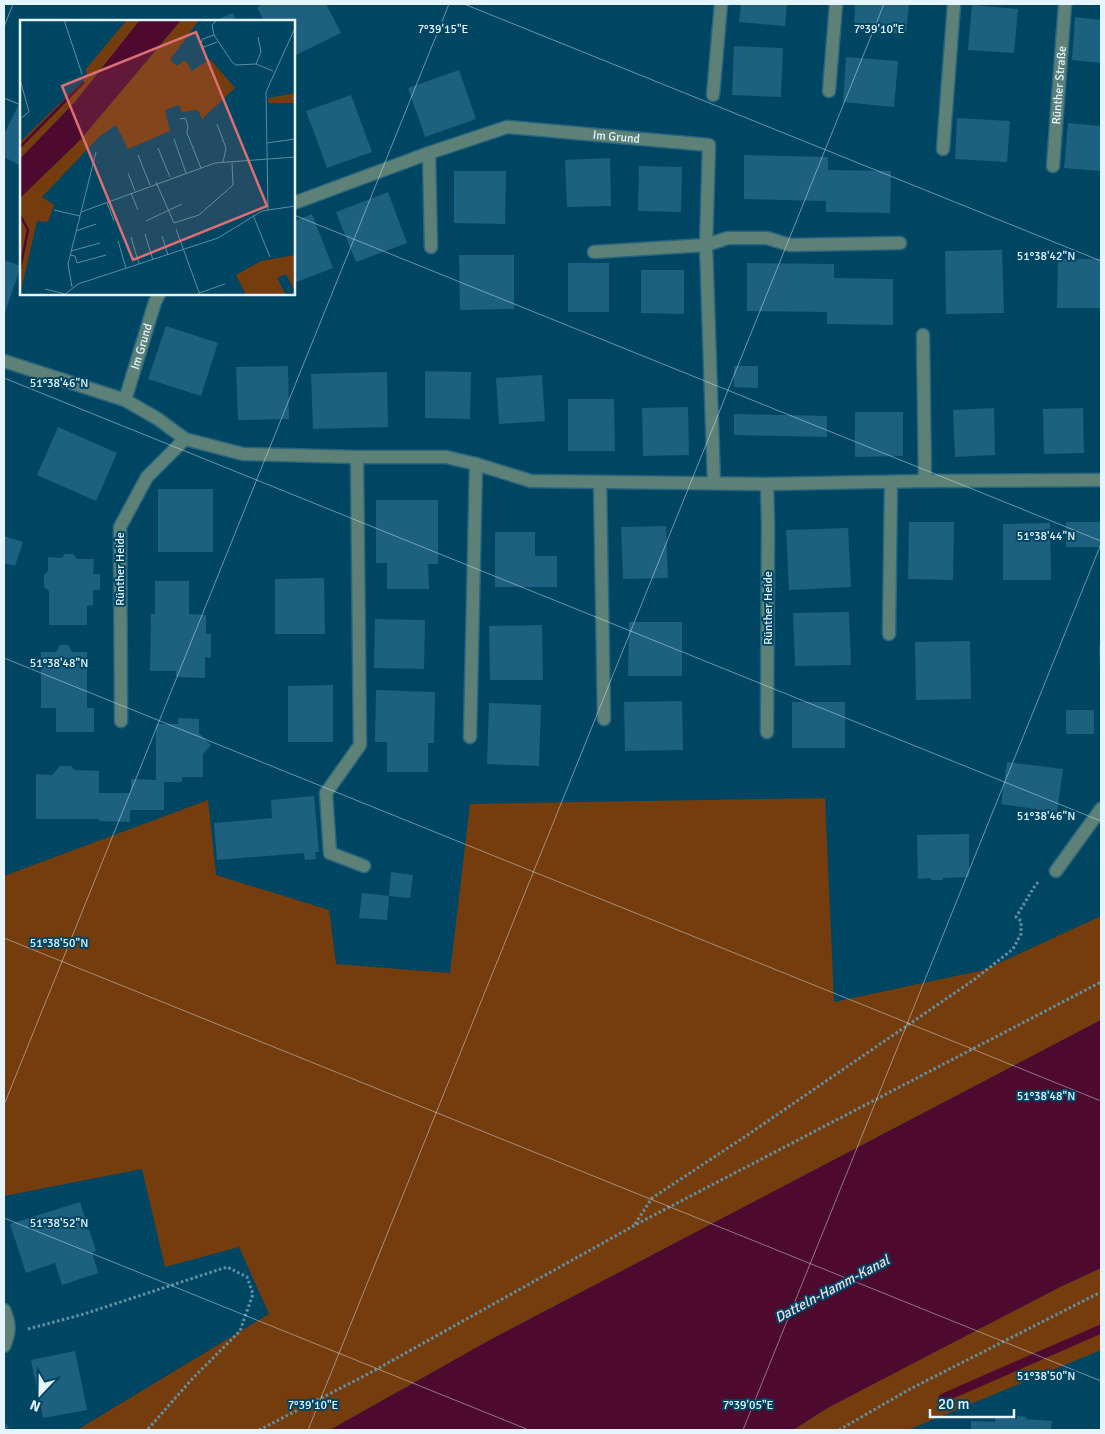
<svg xmlns="http://www.w3.org/2000/svg" width="1105" height="1434" viewBox="0 0 1105 1434" font-family="Signika,sans-serif">
<rect width="100%" height="100%" fill="#004662"/>
<g fill="#753c0e">
<path d="M825,798L834,1002L984,970L1101,916V1020L490,1340L330,1430H77L269,1314L239,1247L165,1267L142,1169L4,1196V876L208,800L216,875L329,910L336,964L450,973L470,804Z"/>
<path d="M1101,1268V1350L908,1430H793L829,1407L1060,1287Z"/>
</g>
<path fill="#4d092e" d="M1101,1020V1268L1060,1287L829,1407L793,1430H330L490,1340Z"/>
<g fill="none" stroke-linecap="round" stroke-linejoin="round">
<path stroke="#4d092e" stroke-width="9" d="M943,1398L1101,1329"/>
</g>
<g fill="#1d6080">
<path d="M265,4H326L341,33L294,56V21H264L257,7Z"/>
<path d="M741,4H787L785,26L739,22Z"/>
<path d="M855,4H909L906,34L854,31Z"/>
<path d="M972,5L1018,9L1014,53L968,50Z"/>
<path d="M233,13L236,21H214Z"/>
<path d="M1075,17L1101,20V63L1072,60Z"/>
<path d="M734,46L783,48L781,97L732,95Z"/>
<path d="M846,57L898,61L894,107L843,102Z"/>
<path d="M459,70L476,119L425,137L408,88Z"/>
<path d="M351,95L372,152L327,168L306,111Z"/>
<path d="M21,100V166L4,157V134Z"/>
<path d="M957,118L1010,121L1007,162L955,159Z"/>
<path d="M1068,123L1101,126V171L1064,168Z"/>
<path d="M744,155L828,157V170L891,171L890,213L826,212V201L744,199Z"/>
<path d="M610,158L611,206L567,207L565,160Z"/>
<path d="M639,166L682,167L681,212L638,211Z"/>
<path d="M454,171H506L505,224L454,223Z"/>
<path d="M388,192L407,243L356,262L336,212Z"/>
<path d="M312,214L333,268L294,283V221Z"/>
<path d="M1002,250L1004,313L946,314L945,251Z"/>
<path d="M459,255H514V309L460,310Z"/>
<path d="M1058,259H1101V308H1057Z"/>
<path d="M4,260L21,266L5,312H4Z"/>
<rect x="568" y="263" width="41" height="49"/>
<path d="M747,263L834,264V278L893,279V325L827,324V312L747,311Z"/>
<path d="M641,270H684V314L641,313Z"/>
<path d="M166,326L218,343L201,396L148,379Z"/>
<path d="M288,366L289,419L238,420L236,367Z"/>
<path d="M734,366H758V388L734,387Z"/>
<path d="M425,371L471,372L470,419L425,418Z"/>
<path d="M387,372L388,427L313,429L311,374Z"/>
<path d="M542,375L545,421L499,424L496,378Z"/>
<path d="M568,399H614L615,451H568Z"/>
<path d="M688,407L689,455L643,456L642,408Z"/>
<path d="M994,408L995,455L955,457L953,410Z"/>
<path d="M1083,408L1084,453L1044,454L1043,409Z"/>
<path d="M855,412H903V456L855,457Z"/>
<path d="M734,414L827,416V437L734,435Z"/>
<path d="M58,427L117,453L96,501L37,475Z"/>
<rect x="158" y="489" width="55" height="63"/>
<path d="M376,500H438V564H428L429,589H387V563H376Z"/>
<path d="M909,522H954L953,580L908,579Z"/>
<rect x="1066" y="522" width="35" height="25"/>
<path d="M1050,523L1051,580H1003V524Z"/>
<path d="M666,526L668,578L623,579L621,527Z"/>
<path d="M848,528L851,587L789,590L786,530Z"/>
<path d="M495,532H535V556H557V587H495Z"/>
<path d="M4,536L23,542L15,566L4,563Z"/>
<path d="M65,554H73L77,559H94L93,574H100V590H93V605L87,606V625H49V591L44,587V575L48,571V557L62,558Z"/>
<path d="M324,578L325,634H275V579Z"/>
<path d="M155,581H189V614L206,615V634H211V658L205,657V678L176,677V671H150L151,614H155Z"/>
<path d="M849,612L851,665L795,666L793,613Z"/>
<path d="M375,619L425,620L424,669L374,668Z"/>
<path d="M629,622H682V676H628Z"/>
<path d="M542,625L543,680H490L489,626Z"/>
<path d="M970,641L971,699L916,700L915,642Z"/>
<path d="M60,645H68L72,652H87V708H94V732H56V708H41V652H56Z"/>
<path d="M1099,646H1101V666H1100Z"/>
<path d="M333,685V742H288V686Z"/>
<path d="M376,690L435,692L434,743H428V772H387V742H375Z"/>
<path d="M682,701L683,750L625,751L624,702Z"/>
<rect x="792" y="702" width="53" height="46"/>
<path d="M489,703L541,705L539,766L487,764Z"/>
<rect x="1066" y="710" width="28" height="24"/>
<path d="M178,718L199,719V733L211,745L203,754V777H182V782H164V810H130V822L99,821V819H36V774L52,775L60,766H71L75,770L99,771V793H131V779L156,780V724H178Z"/>
<path d="M1007,762L1063,769L1057,812L1001,804Z"/>
<path d="M314,796L319,852H315L316,859L305,860L304,853L217,860L214,823L272,818L271,800Z"/>
<path d="M969,834V877L943,878V880H931V878L918,879L917,835Z"/>
<path d="M391,872L413,875L410,898L389,896L387,920L359,918L362,893L389,896Z"/>
<path d="M80,1202L96,1251L92,1252L98,1273L62,1285L55,1263L26,1273L10,1224Z"/>
<path d="M75,1351L87,1410L43,1418L31,1360Z"/>
<path d="M1017,1416L1027,1417L1026,1419L1052,1421L1051,1430H971V1421L995,1422V1418L1017,1419Z"/>
<path d="M4,1423L9,1427L7,1430H4Z"/>
</g>
<g fill="none" stroke-linecap="round" stroke-linejoin="round">
<defs>
<g id="minor">
<path d="M829,91L836,4"/>
<path d="M713,95L721,4"/>
<path d="M943,149L954,4"/>
<path d="M429,153L431,247"/>
<path id="s1" d="M1053,166L1065,4"/>
<path id="s2" d="M294,203L429,153L507,127L709,145L706,245L714,483"/>
<path d="M594,252L706,245L728,238H767L790,245L900,243"/>
<path d="M923,335L925,481"/>
<path d="M4,361L125,400L158,419L185,439L243,454L357,457H446L476,464L531,481L767,484L925,481L1101,480"/>
<path id="s3" d="M125,400L155,302L159,294"/>
<path d="M357,457L360,745L326,793L330,853L364,866"/>
<path d="M600,482L604,719"/>
<path d="M767,484L768,525L767,732"/>
<path d="M889,634L891,482"/>
<path d="M121,721L120,527L147,477L185,439"/>
<path d="M470,737L476,464"/>
<path d="M1056,871L1101,809"/>
<path d="M4,1310C10,1323 10,1333 4,1346"/>
</g>
</defs>
<use href="#minor" stroke="#29657e" stroke-width="15"/>
<g stroke="#6391a4" stroke-width="3" stroke-dasharray="2.5 2.5" stroke-linecap="butt">
<path d="M635,1224L652,1198L743,1138L975,979L1013,949L1021,934V921L1016,917L1036,884L1039,882"/>
<path d="M28,1329L84,1314L227,1267L247,1277L253,1294L240,1331L193,1378L147,1430"/>
<path d="M259,1430L368,1374L635,1225L1101,982"/>
<path d="M839,1430L910,1389L1101,1292"/>
</g>
<use href="#minor" stroke="#5d8176" stroke-width="12"/>
</g>
<path fill="none" stroke="#e6f4fd" stroke-width="1" stroke-opacity="0.45" d="M464,4L1101,261M4,27L13,4M4,98L21,105M294,215L1101,541M4,378L1101,821M4,658L1101,1101M4,938L1101,1381M4,1105L449,4M4,1218L529,1430M308,1430L884,4M743,1430L1101,544"/>
<g text-anchor="middle" dominant-baseline="central" stroke-width="4" stroke-linejoin="round" paint-order="stroke">
<g font-size="12" fill="#e6f4fd" stroke="#004662">
<text stroke="none"><textPath href="#s1" startOffset="81">Rünther Straße</textPath></text>
<text stroke="none"><textPath href="#s2" startOffset="336">Im Grund</textPath></text>
<text stroke="none"><textPath href="#s3" startOffset="56">Im Grund</textPath></text>
<text transform="translate(120 569) rotate(-90)">Rünther Heide</text>
<text transform="translate(768 608) rotate(-90)">Rünther Heide</text>
</g>
<g font-size="14" font-style="italic" fill="#f2dbe4" stroke="#004662">
<text transform="translate(832 1289) rotate(-28)">Datteln-Hamm-Kanal</text>
</g>
</g>
<g transform="translate(20 20)">
<rect width="275" height="275" fill="#004662"/>
<path d="M107,0H120L55,82L0,139V122L67,57L66,49ZM161,0H179L150,40L157,46L165,40L172,51L190,39L215,68L182,99L178,90L162,92L159,85L145,90L150,111L108,129L96,105L80,116L22,177L34,185L28,202L17,201L0,275V178L61,119ZM275,73V83H248V78ZM275,235V271L266,254L257,258L266,275H226L216,255L241,241Z" fill="#753c0e"/>
<path d="M120,0H161L61,119L0,178V139L55,82Z" fill="#4d092e"/>
<path fill="none" stroke="#4d092e" stroke-width="2.5" d="M0,127L64,62M0,249L8,210L1,197"/>
<path fill="none" stroke="#5c8ca0" stroke-width="1" d="M44,0L62,54M197,0L192,5L194,15L212,42L216,45L236,44L253,51M194,15L183,19L180,24L184,27L197,22M236,44L241,32L238,17M0,59L9,92L0,99M160,99L165,98L168,106L167,113L181,148M197,104L206,128L203,142M154,119L166,153M247,123L275,119M138,128L150,157M118,135L130,165M108,153L115,171M136,162L154,203L179,195L213,165L212,143M111,173L118,190M87,183L94,201M34,190L60,196M248,190L246,72L275,8M61,192L195,143L275,137M233,195L250,237M126,201L162,184M156,209L180,275M56,211L76,204M125,214L133,240M142,216L148,235M111,217L119,244M98,221L106,248M51,231L80,223M50,235L55,236L57,243L86,235M52,267L48,244L76,132M25,269L45,274M179,273L205,264M44,275L58,264L198,218L242,191L275,186"/>
<path fill="#dc6f73" fill-opacity="0.15" stroke="#dc6f73" stroke-width="2.5" d="M176,12L247,186L113,240L42,66Z"/>
<rect width="275" height="275" fill="none" stroke="#e6f4fd" stroke-width="2.5"/>
</g>
<g font-size="12" text-anchor="middle" fill="#e6f4fd" stroke="#004662" stroke-width="4" stroke-linejoin="round" paint-order="stroke">
<text x="443" y="33">7°39'15"E</text>
<text x="879" y="33">7°39'10"E</text>
<text x="1046" y="260">51°38'42"N</text>
<text x="59" y="387">51°38'46"N</text>
<text x="1046" y="540">51°38'44"N</text>
<text x="59" y="667">51°38'48"N</text>
<text x="1046" y="820">51°38'46"N</text>
<text x="59" y="947">51°38'50"N</text>
<text x="1046" y="1100">51°38'48"N</text>
<text x="59" y="1227">51°38'52"N</text>
<text x="1046" y="1380">51°38'50"N</text>
<text x="313" y="1409">7°39'10"E</text>
<text x="748" y="1409">7°39'05"E</text>
</g>
<rect width="1105" height="1434" fill="none" stroke="#e6f4fd" stroke-width="10"/>
<g transform="translate(40 1394) rotate(202)" stroke="#004662" stroke-width="4" paint-order="stroke">
<path d="M0-4L9 19L0 12L-9 19Z" fill="#e6f4fd"/>
<text y="-8" font-size="14" font-weight="bold" text-anchor="middle" fill="#e6f4fd">N</text>
</g>
<path d="M930 1409v8h84v-8" fill="none" stroke="#e6f4fd" stroke-width="2.5"/>
<text x="938" y="1409" font-size="15" fill="#e6f4fd" stroke="#004662" stroke-width="4" paint-order="stroke">20 m</text>
</svg>
